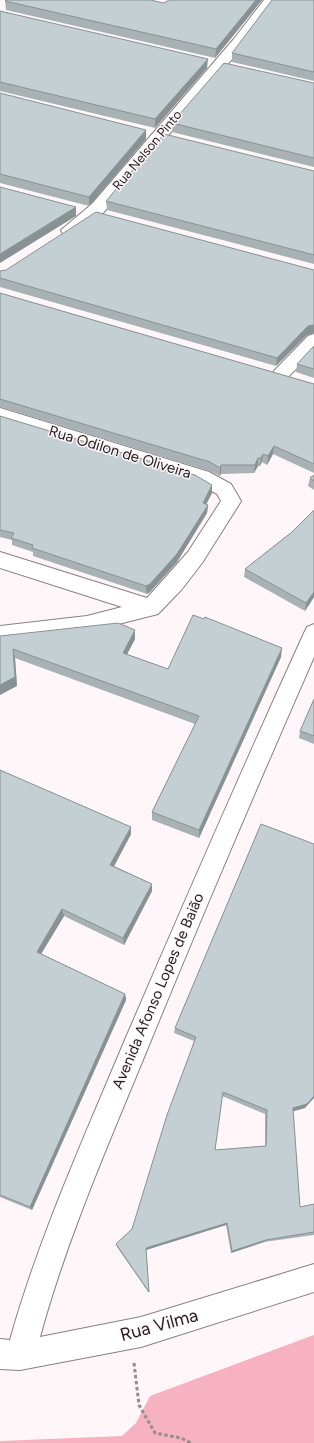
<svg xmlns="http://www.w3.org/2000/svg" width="314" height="1443" viewBox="0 0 314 1443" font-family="Figtree,sans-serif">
<rect width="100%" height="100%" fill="#fef6f8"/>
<path fill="#f6b2c1" d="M314,1335V1443H0V1441L122,1436L136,1423L150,1396Z"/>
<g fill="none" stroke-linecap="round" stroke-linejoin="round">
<defs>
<g id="minor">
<path d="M264,0H278L243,46L104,212C93,221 79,238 63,234L61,230L92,204L233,40Z"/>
<path d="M314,334V351L286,379L280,381L274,379L271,375L274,371L308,336Z"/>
<path d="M0,408L209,472L231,484L241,501L238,506L202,563L182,589L158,614L87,632L0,644V626L87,616L122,607L0,568V552L147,598L188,552L221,501L217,494L195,482L0,422Z"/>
<path d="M314,624V657C257,787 201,918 147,1050C108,1145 67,1238 40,1337L141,1317L314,1264V1292L141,1347L20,1370L0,1369V1339L10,1340C39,1237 83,1140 124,1042C183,905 242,769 304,633L307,627Z"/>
</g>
</defs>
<use href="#minor" stroke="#8a7f81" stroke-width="2"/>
<path stroke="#938d8e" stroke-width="3" stroke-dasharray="3.5 2.5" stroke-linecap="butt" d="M134,1363L139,1405L155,1433L181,1438L191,1443"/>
<use href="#minor" fill="#fff" fill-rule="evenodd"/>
</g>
<g fill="#a8b2b5" fill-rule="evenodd">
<path d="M169,0H262L215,58L6,10L5,1L164,3Z"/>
<path d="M314,0V81L232,62V53Z"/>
<path d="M0,11L207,68L155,128L0,91Z"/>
<path d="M314,83V167L172,132V123Z"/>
<path d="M0,93L146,139L89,206L0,183Z"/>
<path d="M314,171V264L107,210L106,201Z"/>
<path d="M314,270V333L307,335L276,366L0,287V271Z"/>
<path d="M0,293L314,384V473L273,454L267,465L262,462L260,466H258L254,473L221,474L220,476L209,471L0,407Z"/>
<path d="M314,346V378L296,372L297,364Z"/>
<path d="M0,416L212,485V493L206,504L208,505L207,513L177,562L150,592L147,594L33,556V552L12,545V540L0,537Z"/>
<path d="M314,475V490L308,486L310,478Z"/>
<path d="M314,510V597L305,611L244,577L245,569L292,532Z"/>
<path d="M0,636L135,639L127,654L168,669L281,657L199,838L152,820V812L195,724L15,658L17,686Z"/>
<path d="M314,699V744L299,738L300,731Z"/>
<path d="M0,770L131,834L114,866L152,884V891L124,945L64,916L41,954L125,994L126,1000L32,1210L0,1197Z"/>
<path d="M261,824L305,1108L293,1111L300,1207L314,1204V1235L264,1242L231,1253L226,1225L146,1250L149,1293L117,1247L116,1244L132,1229L194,1041L174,1033L175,1028ZM222,1096L265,1114V1146L215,1150Z"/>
</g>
<g fill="#889193">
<path d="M256,0H262L215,58L216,49Z"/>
<path d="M208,59L207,68L155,128V119Z"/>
<path d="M146,130V139L89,206V197Z"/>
<path d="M76,207V216L0,263V254Z"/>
<path d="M314,325V333L307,335L276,366L277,358L308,326Z"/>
<path d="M274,446L273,454L267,465L268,456Z"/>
<path d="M263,454L262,462L260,466L261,458Z"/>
<path d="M258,458V466L254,473L255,465Z"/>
<path d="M221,465V474L220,476V468Z"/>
<path d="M212,485V493L203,511V503Z"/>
<path d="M208,505L207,513L177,562L150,592L147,594L146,586Z"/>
<path d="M314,592V597L305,611L306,603Z"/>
<path d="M135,630V639L123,662V653Z"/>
<path d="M282,648L281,657L199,838V830Z"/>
<path d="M13,649L15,658L17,686L0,695V685Z"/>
<path d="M131,827V834L111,872L110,865Z"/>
<path d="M152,884V891L124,945L123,938Z"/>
<path d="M62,909L64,916L38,959L37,952Z"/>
<path d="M125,994L126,1000L32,1210L30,1207Z"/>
<path d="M314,1096V1098L305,1108L291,1112L293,1108Z"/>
<path d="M227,1223L226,1225L146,1250V1248Z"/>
<path d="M266,1240L264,1242L231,1253L232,1251Z"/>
</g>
<g fill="#c3cfd2" stroke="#889193" fill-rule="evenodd">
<path d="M6,0H150L164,3L169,0H256L216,49L5,1Z"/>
<path d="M272,0H314V72L232,53Z"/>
<path d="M0,11L208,59L155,119L0,82Z"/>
<path d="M224,63L314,83V158L172,123Z"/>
<path d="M0,93L146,130L89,197L0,174Z"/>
<path d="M164,134L314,171V255L106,201Z"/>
<path d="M0,187L76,207L0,254Z"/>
<path d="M96,212L314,270V325L308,326L277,358L0,278V271L6,270Z"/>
<path d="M0,293L314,384V464L274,446L268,456L263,454L261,458H258L255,465H221L220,468L210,462L0,399Z"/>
<path d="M314,346V369L297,364Z"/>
<path d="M0,416L195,475L212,485L203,503L208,505L177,554L150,584L146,586L32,548L33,545L11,538L14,533L0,530Z"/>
<path d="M314,475V481L310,478Z"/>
<path d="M314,510V592L306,603L245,569L292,532Z"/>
<path d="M193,615L204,619L205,617L282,648L199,830L152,812L199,716L13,649L15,677L0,685V636L118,623L135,630L123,653L168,669Z"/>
<path d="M314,699V736L300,731Z"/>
<path d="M0,770L131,827L110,865L152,884L123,938L62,909L37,952L125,994L30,1207L0,1195Z"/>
<path d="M261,824L314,844V1096L307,1104L293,1108L300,1207L314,1204V1232L266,1240L232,1251L227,1223L146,1248L149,1292L116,1244L132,1229L167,1115L196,1037L175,1028ZM223,1092L267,1110L266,1146L215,1150Z"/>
</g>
<g text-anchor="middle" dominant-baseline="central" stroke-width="3" stroke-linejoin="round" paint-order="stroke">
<g font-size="13" fill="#231e1f" stroke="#fef6f8">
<text transform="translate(147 150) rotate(-50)">Rua Nelson Pinto</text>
</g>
<g font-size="15" fill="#231e1f" stroke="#fef6f8">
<text transform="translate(120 452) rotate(17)">Rua Odilon de Oliveira</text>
<text transform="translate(158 991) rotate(-67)">Avenida Afonso Lopes de Baião</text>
</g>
<g font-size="18" fill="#231e1f" stroke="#fef6f8">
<text transform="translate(159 1325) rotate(-15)">Rua Vilma</text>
</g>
</g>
</svg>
